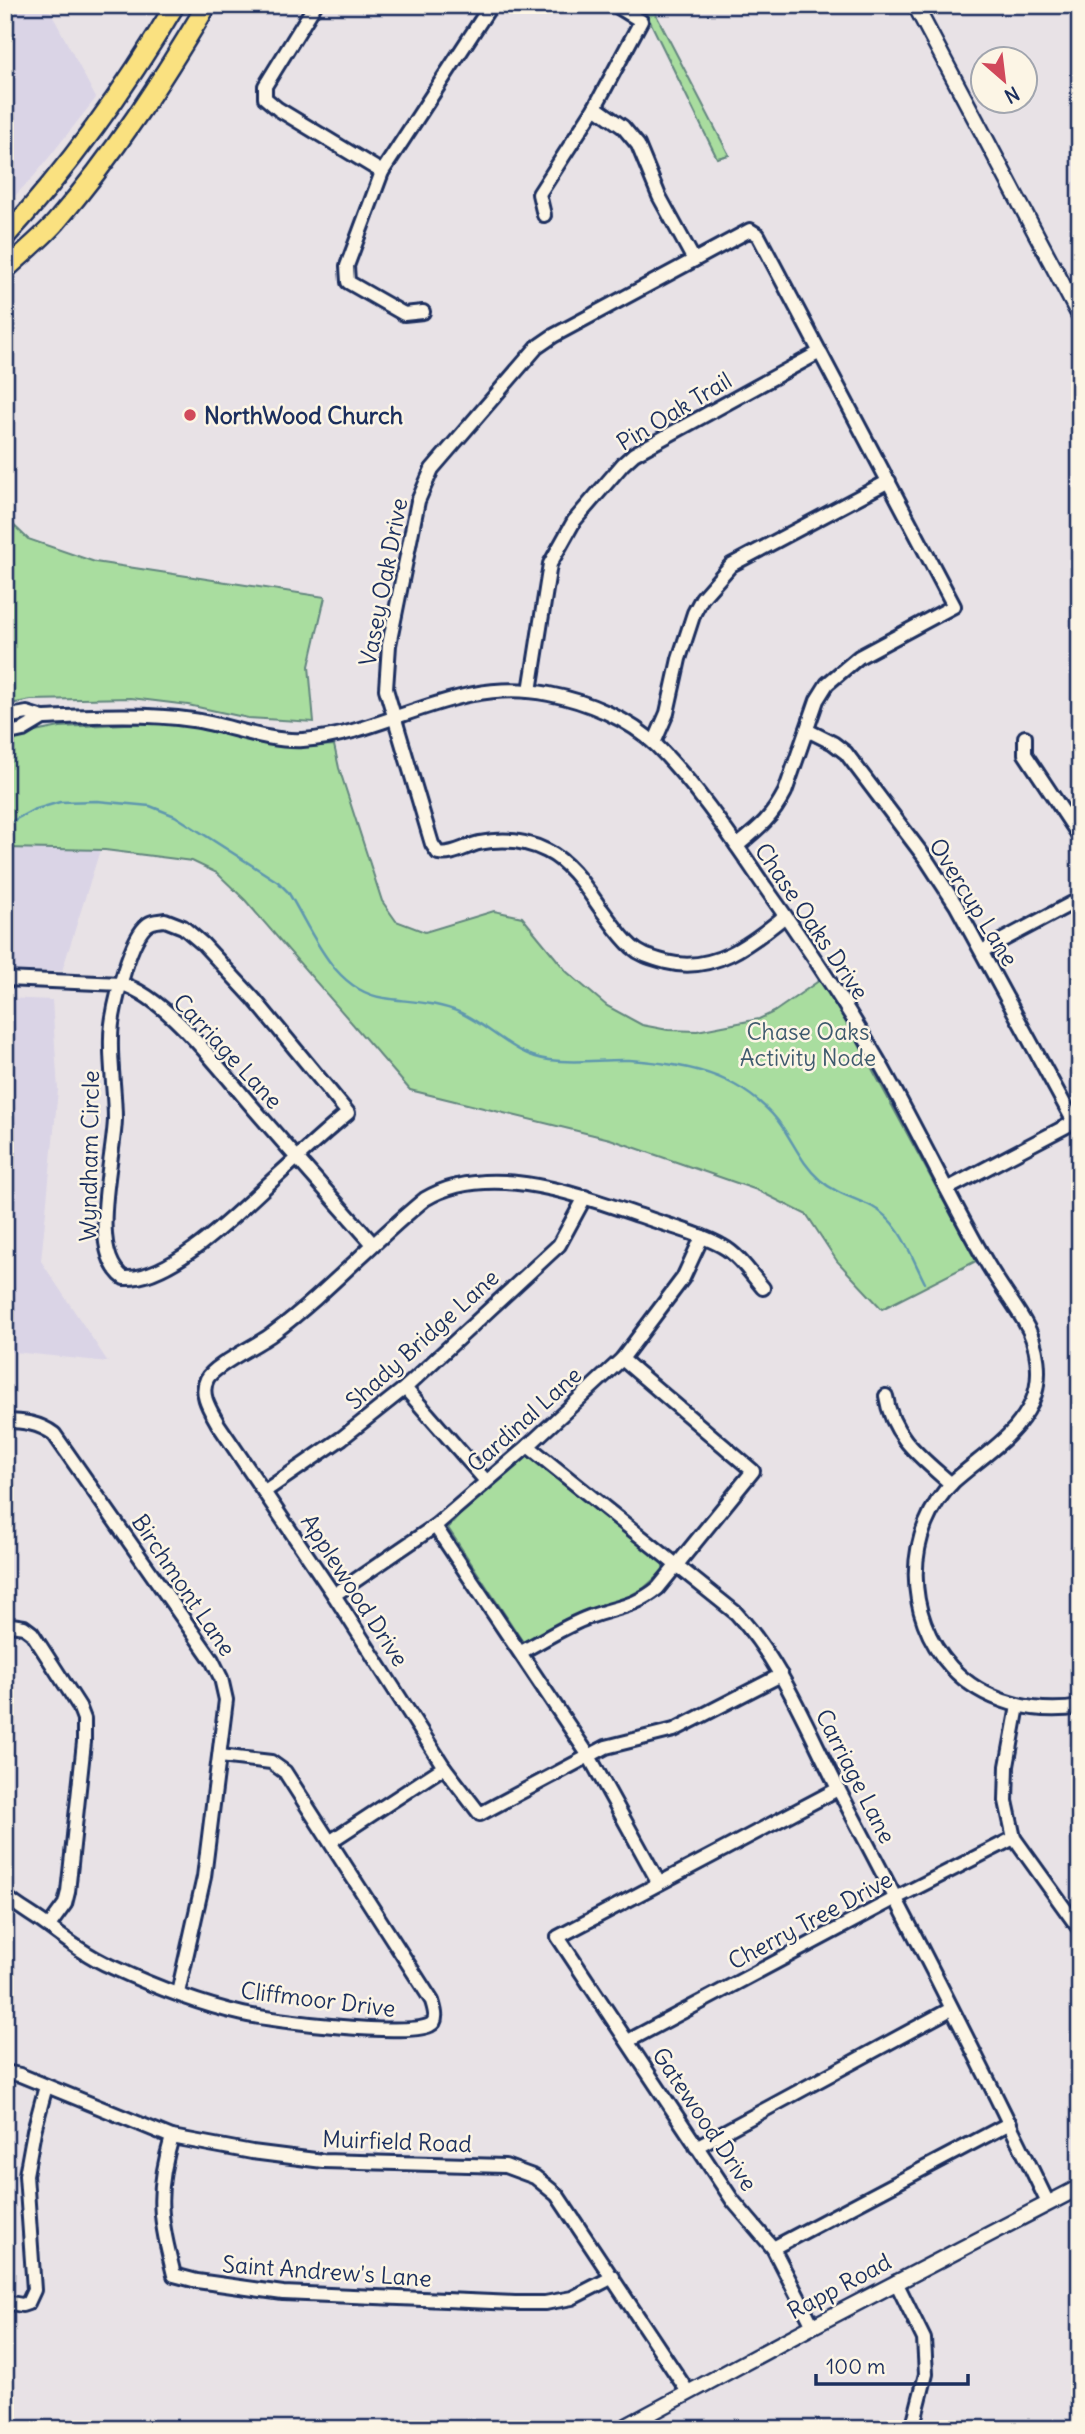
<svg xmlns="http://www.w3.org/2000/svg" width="1085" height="2434" viewBox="0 0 1085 2434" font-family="Delius,sans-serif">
<rect width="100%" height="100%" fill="#e8e2e6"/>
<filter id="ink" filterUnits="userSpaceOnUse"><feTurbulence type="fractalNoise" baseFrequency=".0143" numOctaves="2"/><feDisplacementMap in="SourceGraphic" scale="14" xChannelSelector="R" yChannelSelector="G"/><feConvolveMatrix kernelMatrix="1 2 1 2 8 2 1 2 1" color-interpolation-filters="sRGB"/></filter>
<g filter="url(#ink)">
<g fill="#dad4e6">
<path d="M5,5H47L96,98L35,175L5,206Z"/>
<path d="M5,848L100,850L62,971L5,972Z"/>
<path d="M5,998L52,1000L58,1090L41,1261L108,1362L5,1351Z"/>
</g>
<g fill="#a9dd9f" stroke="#62867e" stroke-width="2">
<path d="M642,5H651L729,155L717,158Z"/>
<path d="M5,517L28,539L95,562L325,597L309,666L314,722L248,718L188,705L131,698L31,700L5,705Z"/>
<path d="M169,722C210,728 248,743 289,747C304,748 319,746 334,745L339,768L382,901L396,921L425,932L494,911L522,917L567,972L607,1006L642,1025L668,1030L697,1031L759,1019L774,1012L823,978L976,1261L882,1309L837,1261L807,1215L757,1190L610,1139L410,1090L245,900L217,873L192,861L105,850L5,848V738L60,727Z"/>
<path d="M526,1455L663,1563V1571L644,1588L624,1599L588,1611L523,1642L448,1528L466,1508Z"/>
</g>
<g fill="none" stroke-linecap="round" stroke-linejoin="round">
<path stroke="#5f98ae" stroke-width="2.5" d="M5,825L33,810L60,802L97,801L150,806L175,816L278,882L288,892C312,930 332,990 384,998C410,1002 437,1002 461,1013C491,1027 515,1056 549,1060C576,1064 603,1059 629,1060C660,1062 699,1067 727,1081C748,1091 770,1108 783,1128C795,1146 803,1165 820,1180C835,1193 854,1198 871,1206C900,1221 911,1256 925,1283"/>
<defs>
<g id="minor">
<path d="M315,5L265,86V98L278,109L382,172"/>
<path d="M595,107L623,127L638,145L659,196L694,260"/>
<path d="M544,215L539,194L595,107L641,21L615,5"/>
<path d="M423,312L404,314L348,282L347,266L382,172L491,5"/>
<path d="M530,691L550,564L574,521L623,464L634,454L820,352"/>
<path d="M5,717L27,713L43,718C92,716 144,713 193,720C229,725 266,742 303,740C389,734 456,675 549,694C586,701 630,719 657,746C698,787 732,839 765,887C805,943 843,1000 878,1060C915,1125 947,1193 984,1258C996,1280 1011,1299 1024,1321C1038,1344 1043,1377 1032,1402C1016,1437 982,1456 954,1481C903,1531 904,1616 951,1667C983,1702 1035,1715 1080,1707"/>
<path d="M807,730L833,743L846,753L926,859L956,905L1074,1122"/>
<path d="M5,734L23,730L43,718"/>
<path d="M1025,737V754L1080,837"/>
<path d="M654,743L667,713L679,659L694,613L702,598L731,565L889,481"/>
<path d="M737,846C759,828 771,819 785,792L817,700L827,684L859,657L954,606L758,235L750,230L553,336L537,347L432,469L418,501L389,645L386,689L432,844L438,853C452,856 466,846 479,843C503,838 526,840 547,851C571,863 586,888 601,909C611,922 620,936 632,947C642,956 653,958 666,962C713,974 751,944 785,916"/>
<path d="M165,920L183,927L203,944L254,999L348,1113C323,1134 299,1156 275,1178C241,1209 172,1281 124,1278C87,1251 114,1160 115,1119C115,1092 110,1065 111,1038C111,1014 128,944 145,927C150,921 157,921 165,920Z"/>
<path d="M982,951L1080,899"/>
<path d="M5,979L121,984C167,996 224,1075 256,1111C295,1156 334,1200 373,1244"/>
<path d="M947,1189L1080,1119"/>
<path d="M763,1288C751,1274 739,1255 722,1246C699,1233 672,1227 647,1218C581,1196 490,1160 425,1199C372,1242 327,1293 272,1334C258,1345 214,1365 207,1379C199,1395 211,1411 218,1424L334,1595L444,1767L480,1814L589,1756L606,1747L674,1730L781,1675"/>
<path d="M405,1388L486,1481"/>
<path d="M886,1396C892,1437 922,1458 951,1484"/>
<path d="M5,1421C23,1421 39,1423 54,1434L212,1660L221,1678L226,1700L204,1877L178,1993"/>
<path d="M528,1446L736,1613C784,1665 809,1734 842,1796C913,1930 982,2066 1048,2203"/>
<path d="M265,1491L342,1438L405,1388L559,1245L585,1197"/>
<path d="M435,1526L589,1756L659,1883"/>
<path d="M334,1595L435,1526L528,1446L622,1359L683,1278L702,1237"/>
<path d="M5,1624L24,1627L32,1633L79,1706L84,1719V1742L68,1892L65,1904L49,1926"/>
<path d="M521,1652C544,1640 565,1626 589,1617C616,1607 635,1607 658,1588L753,1471L622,1359"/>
<path d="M1018,1706L1007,1766L1006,1801L1014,1838L1080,1930"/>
<path d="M331,1841L444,1767"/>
<path d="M5,1896C19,1908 35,1916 49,1927C69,1942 89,1957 112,1967C153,1986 199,2004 243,2014C274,2021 405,2037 430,2025C439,2021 434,2008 432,2001L285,1772L271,1762L220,1756"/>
<path d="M628,2041L896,1898L1014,1838"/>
<path d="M5,2072L20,2075L172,2137L252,2152L323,2161L505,2166L535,2177L557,2195L688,2392"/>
<path d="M172,2137C155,2194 160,2218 174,2275L197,2281L283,2293L515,2303H545L572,2298L613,2277"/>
<path d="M696,2147L951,2009"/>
<path d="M773,2248L1010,2123"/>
<path d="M896,2282L924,2339L926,2374L912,2429"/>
<path d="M5,2302L22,2305L28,2303L34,2290L26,2175L34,2131L46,2086"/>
<path d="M813,2326L773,2248L733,2201L558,1937L838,1789"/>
</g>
<g id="tertiary">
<path d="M915,5L1080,317"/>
<path d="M621,2429L813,2326L1080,2187"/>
</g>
<g id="primary">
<path d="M5,237C70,166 126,88 175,5"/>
<path d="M5,270C22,254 41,239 56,222C114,155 162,80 207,5"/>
</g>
</defs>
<use href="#minor" stroke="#1b2f5e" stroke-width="18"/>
<use href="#tertiary" stroke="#1b2f5e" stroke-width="19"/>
<use href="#primary" stroke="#1b2f5e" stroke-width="23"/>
<use href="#minor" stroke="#fcf5e5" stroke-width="12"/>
<use href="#tertiary" stroke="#fcf5e5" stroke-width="14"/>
<use href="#primary" stroke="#fae180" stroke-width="18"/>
</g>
</g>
<circle fill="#d1495b" stroke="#fcf5e5" stroke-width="2.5" cx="190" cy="415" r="7"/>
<g text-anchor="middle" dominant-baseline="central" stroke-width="5" stroke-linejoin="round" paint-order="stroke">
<g font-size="23" fill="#1b2f5e" stroke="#fcf5e5">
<text transform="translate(674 411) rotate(-31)">Pin Oak Trail</text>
<text transform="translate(383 582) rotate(-79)">Vasey Oak Drive</text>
<text transform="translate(974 902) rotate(58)">Overcup Lane</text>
<text transform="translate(812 921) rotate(56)">Chase Oaks Drive</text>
<text transform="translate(228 1051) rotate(47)">Carriage Lane</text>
<text transform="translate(89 1156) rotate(-89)">Wyndham Circle</text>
<text transform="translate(422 1339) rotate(-42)">Shady Bridge Lane</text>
<text transform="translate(524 1419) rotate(-42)">Cardinal Lane</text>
<text transform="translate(184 1585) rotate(56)">Birchmont Lane</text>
<text transform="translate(355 1590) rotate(57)">Applewood Drive</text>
<text transform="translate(856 1776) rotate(63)">Carriage Lane</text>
<text transform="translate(810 1920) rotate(-28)">Cherry Tree Drive</text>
<text transform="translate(318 1999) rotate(7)">Cliffmoor Drive</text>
<text transform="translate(705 2119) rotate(56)">Gatewood Drive</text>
<text transform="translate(397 2141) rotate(2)">Muirfield Road</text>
<text transform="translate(327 2271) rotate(4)">Saint Andrew's Lane</text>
<text transform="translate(839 2286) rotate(-28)">Rapp Road</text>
</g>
<g font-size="23" font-weight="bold" fill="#1b2f5e" stroke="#fcf5e5" text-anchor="start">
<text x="204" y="415">NorthWood Church</text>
</g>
<g font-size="23" fill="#3e5a6e" stroke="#fcf5e5">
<text x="808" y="1031">Chase Oaks<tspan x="808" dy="26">Activity Node</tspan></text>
</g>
</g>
<rect width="1085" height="2434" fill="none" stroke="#fcf5e5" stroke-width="28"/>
<rect x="14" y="14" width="1057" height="2406" fill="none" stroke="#1b2f5e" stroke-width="2.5" filter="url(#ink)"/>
<g transform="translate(1004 80) rotate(152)"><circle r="33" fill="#fcf5e5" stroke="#a2a6af" stroke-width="2"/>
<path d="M0-5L12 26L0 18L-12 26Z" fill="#d1495b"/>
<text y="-10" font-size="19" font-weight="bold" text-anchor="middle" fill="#1b2f5e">N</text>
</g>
<path d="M816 2374v10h152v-10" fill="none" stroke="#1b2f5e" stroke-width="3.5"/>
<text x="826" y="2374" font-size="21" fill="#1b2f5e" stroke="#fcf5e5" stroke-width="5" paint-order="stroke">100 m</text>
</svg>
